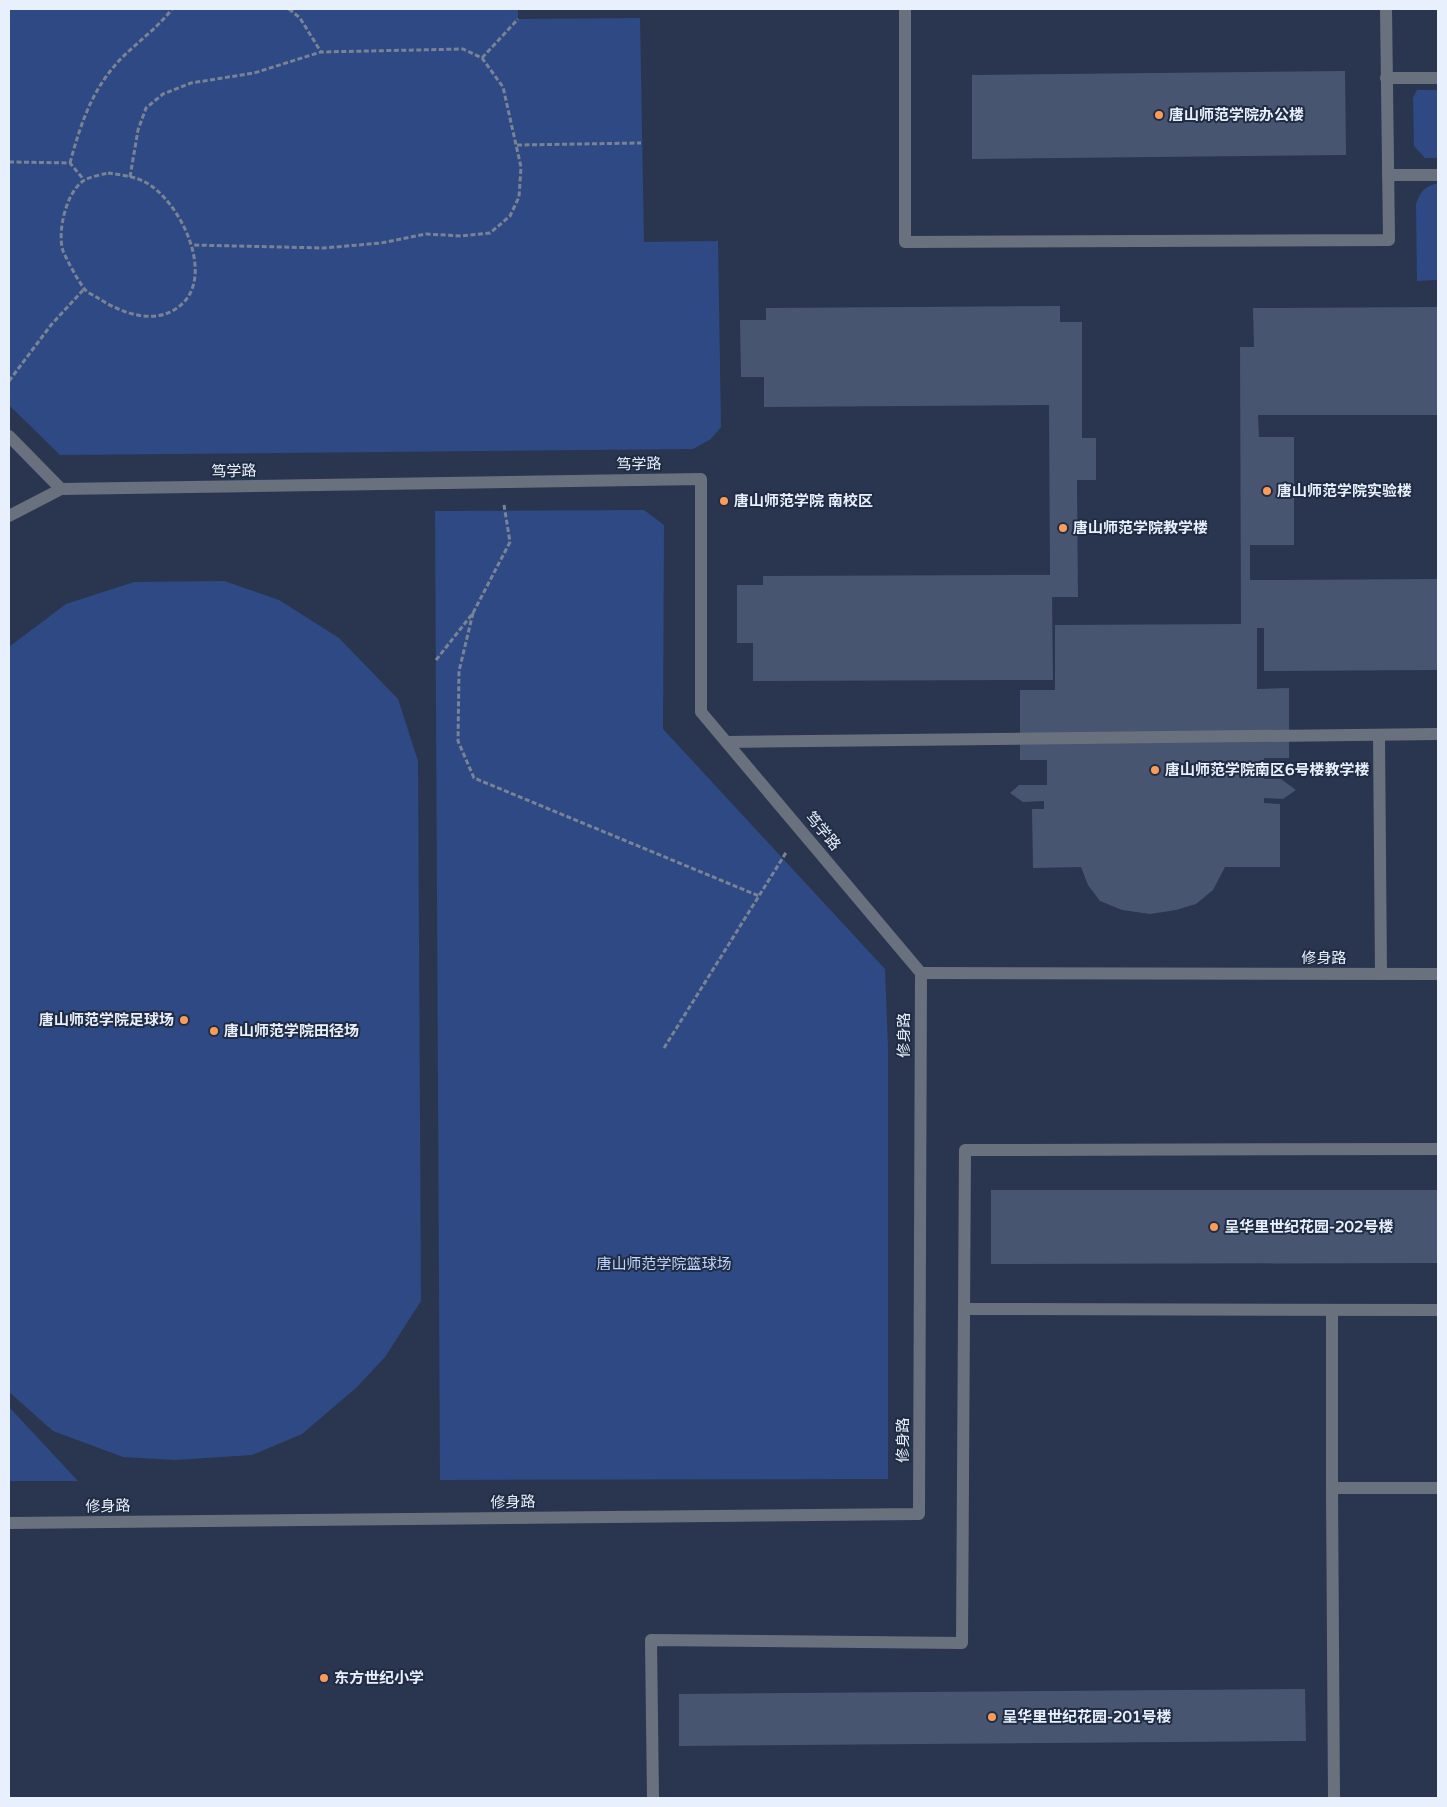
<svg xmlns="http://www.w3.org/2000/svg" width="1447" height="1807" viewBox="0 0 1447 1807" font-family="'Varela Round','Noto Sans SC',sans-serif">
<rect width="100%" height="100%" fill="#2a364f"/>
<g fill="#2e4984">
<path d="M9,9H518V19L640,18L644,242L718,241L721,427L711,439L693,449L60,455L9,405Z"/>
<path d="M1417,90H1438V158H1425L1414,146L1413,98Z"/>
<path d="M1434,184H1438V280L1417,281L1416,204C1420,193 1423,188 1434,184Z"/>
<path d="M644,510L664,525L663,729L885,969L888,1048V1479L440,1480L435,511Z"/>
<path d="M224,581L279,600L339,638L398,699L418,761L421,1301L385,1357L357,1387L302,1434L252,1455L175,1460L123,1457L53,1431L9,1392V647L66,604L134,582Z"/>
<path d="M9,1407L78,1481H9Z"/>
</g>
<g fill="#475570">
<path d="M1345,71L1346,155L972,159V75Z"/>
<path d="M1060,306V322H1082V438H1096V480H1077L1078,597H1052L1053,680L753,681V643H737V585H763V576L1050,575L1049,405L764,407V377H741L740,320H766V308Z"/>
<path d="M1438,307V415H1258L1259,437H1294V545H1250V580L1438,579V670L1264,671V628H1257V689L1289,688V758H1264V779H1281L1296,790L1283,799L1264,798V803L1280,804V867H1225L1213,890L1196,904L1176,910L1150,914L1122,910L1100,901L1088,885L1081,867L1033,868L1032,809H1044V801L1023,802L1010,793L1019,785H1047V760H1020V690H1055V625L1241,624L1240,347H1254L1253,308Z"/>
<path d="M991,1190H1438V1263L991,1264Z"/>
<path d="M1305,1689L1306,1741L679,1746V1694Z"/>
</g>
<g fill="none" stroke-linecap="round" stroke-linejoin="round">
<g stroke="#798397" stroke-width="3" stroke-dasharray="5 2.5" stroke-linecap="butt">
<path d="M289,9L300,18L321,52"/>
<path d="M482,58L518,19"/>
<path d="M517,145L641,143"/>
<path d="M9,162L70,163L84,180"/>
<path d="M70,163C80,126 91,92 117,63C134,44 156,30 172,9"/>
<path d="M108,173C120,175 134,176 145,182C178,199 214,270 184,302C160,327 124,315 98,298C93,295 86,292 83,287C76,277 68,262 63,251C57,232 66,193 83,181C89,177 100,175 108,173Z"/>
<path d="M130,177L138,130L146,108L163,94L191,83L254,73L321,52L463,49L482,58L503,87L521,167L519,197L510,216L490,233L461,236L426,234L381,243L324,248L192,245"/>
<path d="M9,381L51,325L84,289"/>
<path d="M473,613L459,671L458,741L474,778L759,896"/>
<path d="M436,660L473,613L510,542L504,505"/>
<path d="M664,1048L787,851"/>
</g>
<g stroke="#6a717e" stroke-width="12">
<path d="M905,9V242L1389,240L1386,9"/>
<path d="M1386,78H1438"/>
<path d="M1388,175H1438"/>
<path d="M9,436L61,489"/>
<path d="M9,516L61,489L701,479V712L921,973"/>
<path d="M1379,735L1381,974"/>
<path d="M727,742L1438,734"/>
<path d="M921,973L1438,974"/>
<path d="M964,1309L1438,1310"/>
<path d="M1332,1310V1488"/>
<path d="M9,1523L919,1514L921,973"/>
<path d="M653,1798L651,1640L962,1643L965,1150L1438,1149"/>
<path d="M1334,1798L1332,1488H1438"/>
</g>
</g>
<g fill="#fe9c57" stroke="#202c44" stroke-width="2">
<circle cx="1159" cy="115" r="5"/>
<circle cx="1267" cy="491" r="5"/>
<circle cx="724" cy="501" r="5"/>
<circle cx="1063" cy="528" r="5"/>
<circle cx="1155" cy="770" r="5"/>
<circle cx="184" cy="1020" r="5"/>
<circle cx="214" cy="1031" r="5"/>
<circle cx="1214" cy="1227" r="5"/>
<circle cx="324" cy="1678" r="5"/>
<circle cx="992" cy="1717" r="5"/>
</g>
<g text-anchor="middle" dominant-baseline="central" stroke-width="4" stroke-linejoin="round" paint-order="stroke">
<g font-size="15" font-weight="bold" fill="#e9f0fd" stroke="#202c44" text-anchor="start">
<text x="1169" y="115">唐山师范学院办公楼</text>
<text x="1277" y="491">唐山师范学院实验楼</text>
<text x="734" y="501">唐山师范学院 南校区</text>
<text x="1073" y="528">唐山师范学院教学楼</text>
<text x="1165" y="770">唐山师范学院南区6号楼教学楼</text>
<text x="174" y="1020" text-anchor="end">唐山师范学院足球场</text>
<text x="224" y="1031">唐山师范学院田径场</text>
<text x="1224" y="1227">呈华里世纪花园-202号楼</text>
<text x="334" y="1678">东方世纪小学</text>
<text x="1002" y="1717">呈华里世纪花园-201号楼</text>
</g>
<g font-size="15" fill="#e9f0fd" stroke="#202c44">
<text transform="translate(639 464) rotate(-1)">笃学路</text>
<text transform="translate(234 471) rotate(-1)">笃学路</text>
<text transform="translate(823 831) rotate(50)">笃学路</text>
<text x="1324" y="958">修身路</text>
<text transform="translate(904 1035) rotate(-90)">修身路</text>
<text transform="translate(903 1440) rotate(-90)">修身路</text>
<text transform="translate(513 1502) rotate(-1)">修身路</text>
<text transform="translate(108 1506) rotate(-1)">修身路</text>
</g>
<g font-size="15" fill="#c0d5fd" stroke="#202c44">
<text x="664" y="1264">唐山师范学院篮球场</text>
</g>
</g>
<rect width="1447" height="1807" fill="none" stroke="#e9f0fd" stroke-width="20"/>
</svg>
